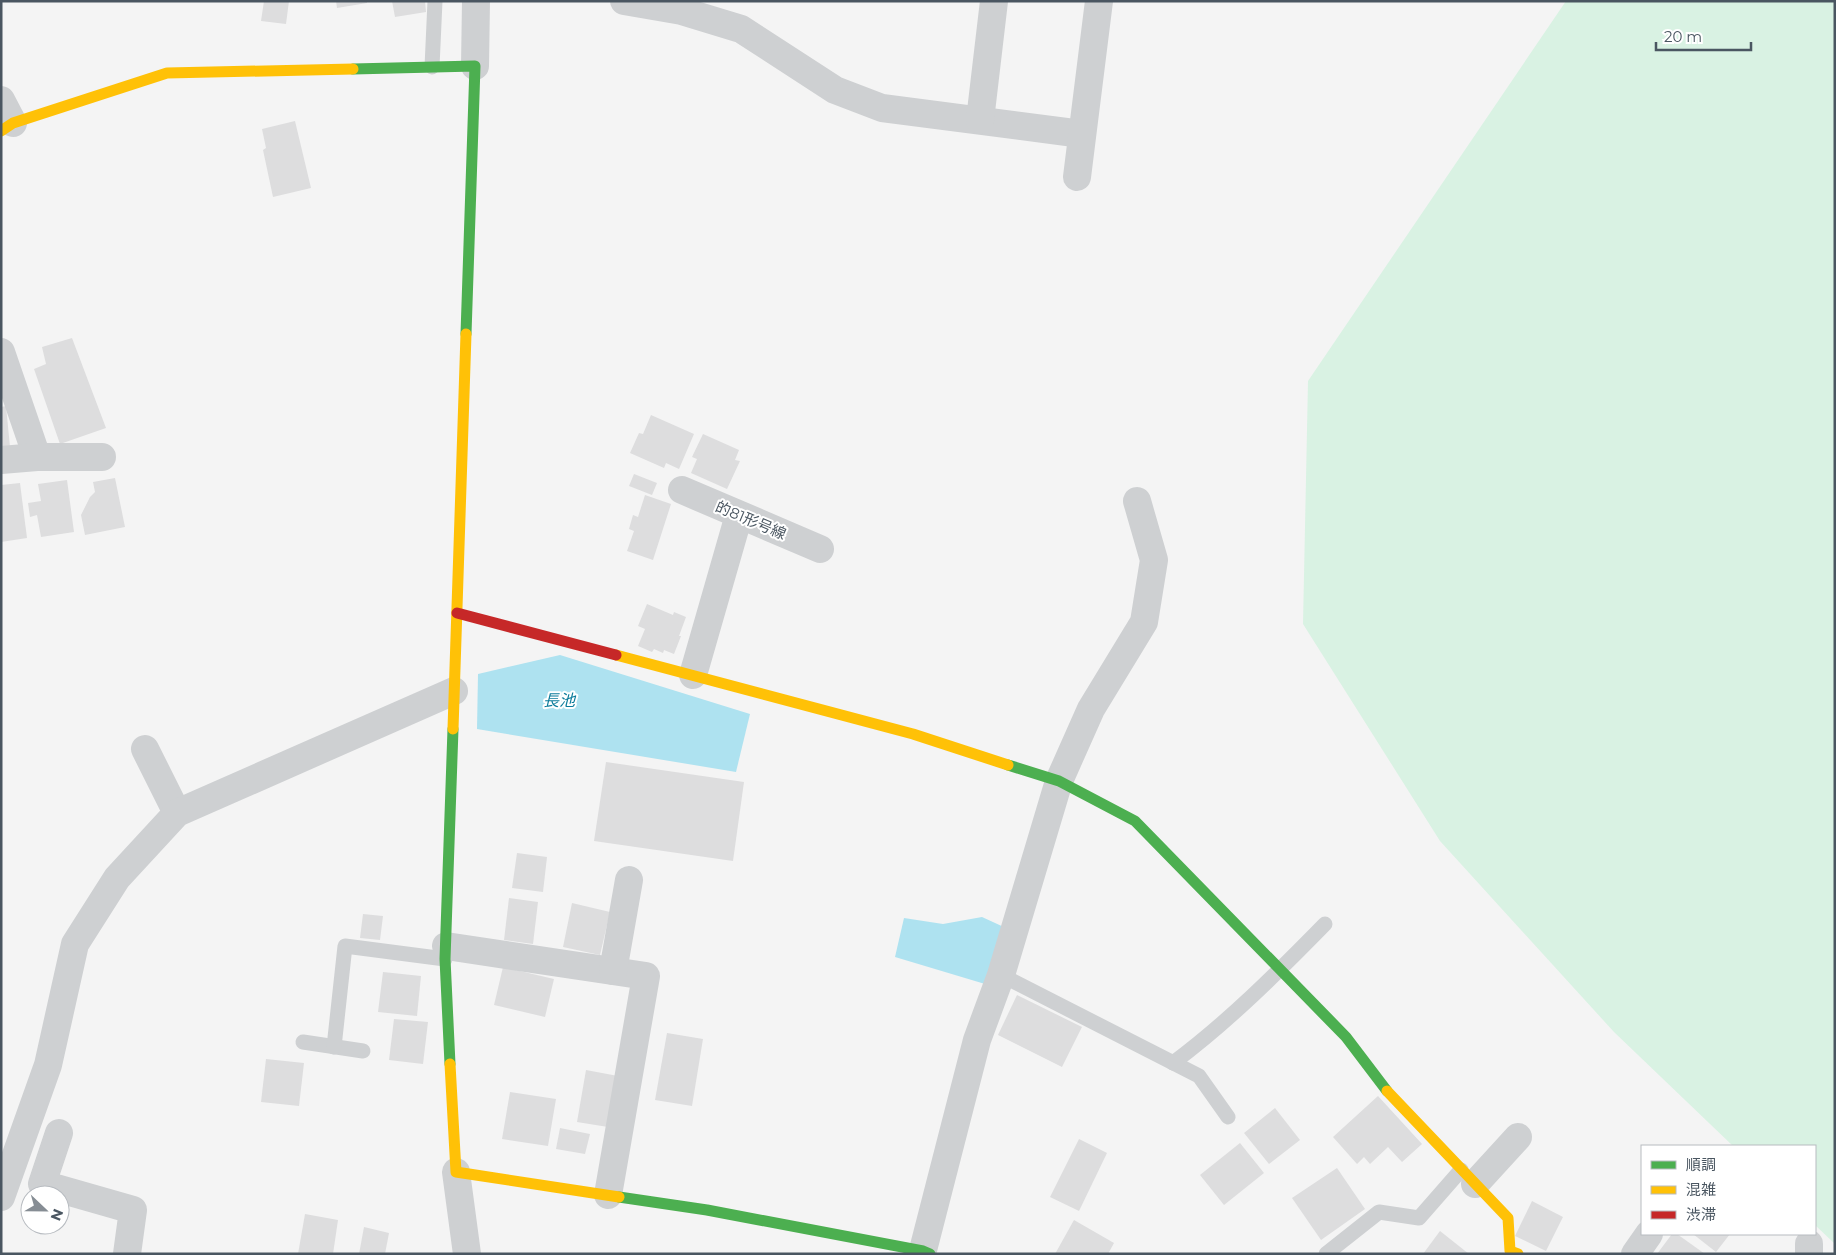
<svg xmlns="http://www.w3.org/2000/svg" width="1836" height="1255" viewBox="0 0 1836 1255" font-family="Montserrat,'Noto Sans JP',sans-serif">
<rect width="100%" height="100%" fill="#f4f4f4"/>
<path fill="#d9f2e3" d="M1566,1H1835V1244L1815,1225V1146H1733L1614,1032L1440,841L1303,624L1308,381Z"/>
<g fill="#aee2f0">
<path d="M560,655L750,714L736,772L477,729L478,674Z"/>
<path d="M982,917L1006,928L985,984L895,957L904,918L943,924Z"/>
</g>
<g fill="#ddddde">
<path d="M264,1H289L286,24L261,21Z"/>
<path d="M336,1H367V3L337,8Z"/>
<path d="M392,1H425L426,12L395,17Z"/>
<path d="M295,121L311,188L273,197L263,150L266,148L262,129Z"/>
<path d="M72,338L106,428L60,444L34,369L46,364L42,347Z"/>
<path d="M6,406L10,447L1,448V407Z"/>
<path d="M651,415L694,434L679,469L666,463L664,468L630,453L639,433L643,434Z"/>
<path d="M703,434L739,450L735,460L740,461L727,489L691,473L697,459L692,457Z"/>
<path d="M634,474L657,483L652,495L629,486Z"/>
<path d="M115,478L125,527L85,535L81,515L90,497L95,492L93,482Z"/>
<path d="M67,480L74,532L41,537L37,515L30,517L28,503L41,501L38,484Z"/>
<path d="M20,483L27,538L1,542V485Z"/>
<path d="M645,495L671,504L653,560L627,551L634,531L629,529L633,515L638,517Z"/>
<path d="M647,604L673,615L674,612L686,617L679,636H681L674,654L664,650L663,653L654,649L652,652L638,646L645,629L638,626Z"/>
<path d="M606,762L744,782L733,861L594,841Z"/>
<path d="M517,853L547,857L543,892L512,888Z"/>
<path d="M509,898L538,902L533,944L504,940Z"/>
<path d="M572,903L610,912L600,955L563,947Z"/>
<path d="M363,914L383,916L380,940L360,938Z"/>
<path d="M503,967L554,979L545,1017L494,1005Z"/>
<path d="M383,972L421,976L417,1016L378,1012Z"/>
<path d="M1017,995L1082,1027L1062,1067L998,1035Z"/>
<path d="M394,1019L428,1022L423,1064L389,1060Z"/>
<path d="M667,1033L703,1039L692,1106L655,1100Z"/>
<path d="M266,1059L304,1063L299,1106L261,1102Z"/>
<path d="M586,1070L618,1076L608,1127L577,1122Z"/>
<path d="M510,1092L556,1099L548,1146L502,1139Z"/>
<path d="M1378,1096L1422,1144L1402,1162L1388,1147L1370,1164L1364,1157L1357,1164L1333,1137Z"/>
<path d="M1275,1108L1300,1140L1269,1164L1244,1133Z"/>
<path d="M560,1128L590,1134L585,1154L556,1149Z"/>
<path d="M1079,1139L1107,1153L1079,1211L1050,1197Z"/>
<path d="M1240,1143L1264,1173L1224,1205L1200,1175Z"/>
<path d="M1337,1168L1365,1209L1321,1240L1292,1198Z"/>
<path d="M1532,1201L1563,1217L1546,1251L1515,1236Z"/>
<path d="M305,1214L338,1220L333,1254H298Z"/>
<path d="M1074,1220L1114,1243L1108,1254H1055Z"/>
<path d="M364,1227L389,1233L385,1254H359Z"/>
<path d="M1440,1231L1469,1254H1423Z"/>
<path d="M1672,1234H1677L1705,1254H1657Z"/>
<path d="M1693,1234H1730L1716,1252Z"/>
</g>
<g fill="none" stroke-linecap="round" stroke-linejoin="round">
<g stroke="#ced0d2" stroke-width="15">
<path d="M432,67L435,1"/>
<path d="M1001,975L1199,1076L1228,1117"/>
<path d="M303,1042L363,1051"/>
<path d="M334,1047L345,946L445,959"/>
<path d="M1173,1063C1228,1022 1277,973 1325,924"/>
<path d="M1326,1254L1379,1212L1419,1218L1461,1170"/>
</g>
<g stroke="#ced0d2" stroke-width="28">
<path d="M624,1L682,11L741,29L835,90L882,108L1082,134"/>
<path d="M475,66L476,1"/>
<path d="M1,100L13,123"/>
<path d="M980,120L994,1"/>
<path d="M1077,177L1099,1"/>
<path d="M1,352L37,457"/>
<path d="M1,460L37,457H102"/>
<path d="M682,490L820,549"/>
<path d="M693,675L739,515"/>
<path d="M145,749L177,813"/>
<path d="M446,946L646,976L608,1195"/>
<path d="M613,971L629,880"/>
<path d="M59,1133L42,1184L133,1210L127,1254"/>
<path d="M456,1172L467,1254"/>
<path d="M1475,1184L1518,1137"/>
<path d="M1,1197L48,1065L75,944L117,878L177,813L454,691"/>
<path d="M1809,1244V1254"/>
<path d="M922,1254L977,1040L1001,975L1059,781L1091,709L1144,622L1154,560L1137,501"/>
<path d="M1635,1254L1649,1234"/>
</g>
<g stroke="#4caf50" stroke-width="11">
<path d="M353,69L475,66L466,334"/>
<path d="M1008,765L1059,781L1135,821L1346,1037L1387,1091"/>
<path d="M450,1064L445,959L453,729"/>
<path d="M619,1197L707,1210L923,1251L930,1254"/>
</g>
<g stroke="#ffc107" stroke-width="11">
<path d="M1,131L13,123L167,73L353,69"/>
<path d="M616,655L913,734L1008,765"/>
<path d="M453,729L466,334"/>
<path d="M450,1064L456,1172L619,1197"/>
<path d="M1387,1091L1508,1218L1510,1251L1518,1254"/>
</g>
<path stroke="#c62828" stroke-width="11" d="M457,613L616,655"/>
</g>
<g text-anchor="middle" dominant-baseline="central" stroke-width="4" stroke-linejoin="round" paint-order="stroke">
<g font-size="15" fill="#4a5661" stroke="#fff">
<text transform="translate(751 520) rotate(23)">的81形号線</text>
</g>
<g font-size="16" font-style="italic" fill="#0c7c9b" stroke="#fff">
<text x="559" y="700">長池</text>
</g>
</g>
<rect width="1836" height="1255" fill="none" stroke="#4a5661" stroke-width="5"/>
<rect x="1641" y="1145" width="175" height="90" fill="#ffffff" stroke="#b7bbc0"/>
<rect x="1651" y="1161" width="25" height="8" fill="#4caf50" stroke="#b7bbc0"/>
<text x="1686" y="1170" font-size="15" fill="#4a5661">順調</text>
<rect x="1651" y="1186" width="25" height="8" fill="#ffc107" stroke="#b7bbc0"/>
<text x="1686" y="1195" font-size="15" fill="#4a5661">混雑</text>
<rect x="1651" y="1211" width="25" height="8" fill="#c62828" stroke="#b7bbc0"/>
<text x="1686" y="1220" font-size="15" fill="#4a5661">渋滞</text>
<g transform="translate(45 1210) rotate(112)"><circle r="24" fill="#ffffff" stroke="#b7bbc0"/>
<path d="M0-4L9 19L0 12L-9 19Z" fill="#868d94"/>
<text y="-8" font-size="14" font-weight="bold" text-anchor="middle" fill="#4a5661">N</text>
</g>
<path d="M1656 42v8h95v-8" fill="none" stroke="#4a5661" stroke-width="2.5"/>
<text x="1664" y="42" font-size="15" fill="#4a5661" stroke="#ffffff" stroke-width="4" paint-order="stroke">20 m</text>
</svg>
